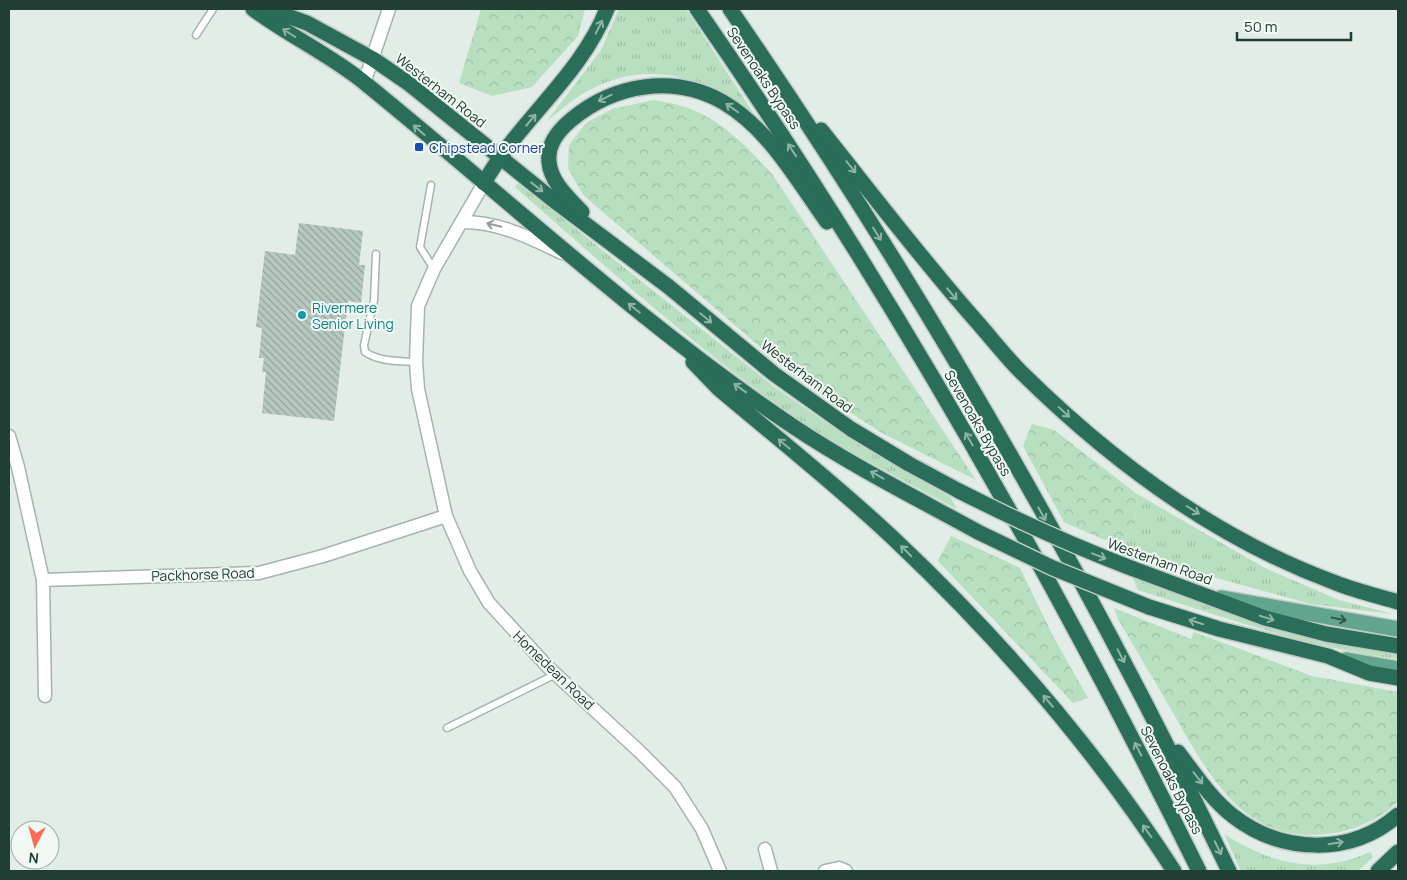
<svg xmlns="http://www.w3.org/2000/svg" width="1407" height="880" viewBox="0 0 1407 880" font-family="Manrope,sans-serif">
<defs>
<pattern id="grass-tufts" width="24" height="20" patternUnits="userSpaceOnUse" patternTransform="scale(1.25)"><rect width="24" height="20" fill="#b8dfbf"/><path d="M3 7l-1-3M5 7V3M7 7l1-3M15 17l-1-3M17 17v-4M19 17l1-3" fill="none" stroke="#9ec0a5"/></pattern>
<pattern id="forest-crowns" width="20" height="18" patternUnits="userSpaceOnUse" patternTransform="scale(1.25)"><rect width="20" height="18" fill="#b8dfbf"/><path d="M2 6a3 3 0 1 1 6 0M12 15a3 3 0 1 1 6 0" fill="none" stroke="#9ec0a5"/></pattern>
<pattern id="building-back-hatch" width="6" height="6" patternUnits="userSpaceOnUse" patternTransform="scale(1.25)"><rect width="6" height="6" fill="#b6c8bf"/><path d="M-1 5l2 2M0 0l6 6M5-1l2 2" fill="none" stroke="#94a49c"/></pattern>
</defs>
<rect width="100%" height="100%" fill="#e1ede6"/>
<g fill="url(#grass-tufts)">
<path d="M619,9H686L754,114C702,75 644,58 584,93C571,101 559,111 547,121L601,50Z"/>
<path d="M518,183L773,386L856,443L951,498L957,509C896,476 833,445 777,405C685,338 600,262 515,187Z"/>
<path d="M1137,494L1265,568L1339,600L1393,614L1311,604L1202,574L1119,544L1135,523Z"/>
<path d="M1133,578L1225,608L1398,651V659C1309,648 1223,617 1138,590Z"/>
<path d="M1224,834C1272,864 1317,876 1370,852L1373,857L1358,871H1241Z"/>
</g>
<g fill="url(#forest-crowns)">
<path d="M481,9H585L578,36L532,87L492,96L459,83Z"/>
<path d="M654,100C665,102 677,104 688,108C722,120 748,148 772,174L976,480L880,432L793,375L583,195L568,168L569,145L586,123L612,109Z"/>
<path d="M1032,424L1054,430L1137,494L1135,523L1119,544L1100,538L1064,522L1023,446Z"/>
<path d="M951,536L1020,568L1054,638L1088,698L1073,703L938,561Z"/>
<path d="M1114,608L1191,639L1194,632L1312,676L1398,692V801C1380,820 1353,831 1327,834C1245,843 1211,779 1176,718C1157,685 1137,652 1118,619Z"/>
</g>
<path fill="url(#building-back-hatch)" d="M299,223L363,231L359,265H365L361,303L348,301L334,421L262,413L266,372H262L264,358H259L262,328L256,327L265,251L295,255Z"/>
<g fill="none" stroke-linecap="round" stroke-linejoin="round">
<defs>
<g id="lane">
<path d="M196,35L213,9"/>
<path d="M431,185L420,247L434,269"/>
<path d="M376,254L374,300L364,345L365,352C380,362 399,361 416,362"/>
<path d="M447,728L556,674"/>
</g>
<g id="street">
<path d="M364,83L389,9"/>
<path d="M484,183L434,269L418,306L416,362L418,389L446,516L470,571L489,603L548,667L640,752L675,787L702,829L720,871"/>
<path d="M463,222C500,222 530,238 562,253"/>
<path d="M9,436L18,467L43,580L259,573L323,556L446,516"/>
<path d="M43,580L45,696"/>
<path d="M765,849L771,871"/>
<path d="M825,871L839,868L846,871"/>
</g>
<g id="primary">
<path d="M1221,598L1398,629"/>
<path d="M1346,660L1398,669"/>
</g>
<g id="highway">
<path d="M253,9C289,36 331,55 366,84C508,199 642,325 794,427C851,465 918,499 978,532"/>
<path d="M268,9L307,23L373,59L408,83L552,199L669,287L774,374L851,429L909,464L959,491"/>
<path d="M697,9C887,283 1052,573 1199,871"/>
<path d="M730,9C918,282 1085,572 1229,871"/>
<path d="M821,130C873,195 923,261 978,323C992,339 1006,357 1021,372C1111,461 1216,539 1336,583C1356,591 1378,596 1398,602"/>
<path d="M484,183C519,120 580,77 607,9"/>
<path d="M582,212C569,198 551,183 549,162C547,145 559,130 571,120C614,84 673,74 723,102C769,129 797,180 827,222"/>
<path d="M693,362L719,389C777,438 838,486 894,539C1000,639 1095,749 1174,871"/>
<path d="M1131,568L1265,618L1326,634L1398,646"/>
<path d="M1149,607L1219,629L1328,656L1369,673L1398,678"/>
<path d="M1178,752C1195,774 1211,799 1233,816C1282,854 1351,856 1398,815"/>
<path d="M1378,871L1398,852"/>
</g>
</defs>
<use href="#lane" stroke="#a3b5ad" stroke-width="9"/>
<use href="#street" stroke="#a3b5ad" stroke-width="15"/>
<use href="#primary" stroke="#c1c9c6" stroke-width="18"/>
<use href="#highway" stroke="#c1c9c6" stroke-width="18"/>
<use href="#lane" stroke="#fff" stroke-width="6"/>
<use href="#street" stroke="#fff" stroke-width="12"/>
<use href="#primary" stroke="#62a58e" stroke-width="15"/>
<use href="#highway" stroke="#2a6d59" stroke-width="15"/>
<defs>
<g id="highway-bridge">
<path d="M959,491C1016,520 1071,545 1131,568"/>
<path d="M978,532L1053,568L1149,607"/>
</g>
</defs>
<use href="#highway-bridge" stroke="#c1c9c6" stroke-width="18" stroke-linecap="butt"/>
<use href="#highway-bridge" stroke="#2a6d59" stroke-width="15"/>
</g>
<defs><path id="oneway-shaft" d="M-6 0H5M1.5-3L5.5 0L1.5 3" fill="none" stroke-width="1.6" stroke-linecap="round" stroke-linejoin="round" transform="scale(1.25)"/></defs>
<g stroke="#8eb3a6">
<use href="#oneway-shaft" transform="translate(599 27) rotate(-63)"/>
<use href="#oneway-shaft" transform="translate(289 33) rotate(-148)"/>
<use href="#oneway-shaft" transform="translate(605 98) rotate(154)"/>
<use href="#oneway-shaft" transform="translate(732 108) rotate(-145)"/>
<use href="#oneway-shaft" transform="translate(531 120) rotate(-50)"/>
<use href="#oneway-shaft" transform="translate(419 130) rotate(-139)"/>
<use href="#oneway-shaft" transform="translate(792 150) rotate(-123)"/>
<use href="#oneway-shaft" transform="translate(851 167) rotate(51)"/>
<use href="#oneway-shaft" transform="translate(537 187) rotate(38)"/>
<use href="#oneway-shaft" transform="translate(877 234) rotate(58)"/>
<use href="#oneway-shaft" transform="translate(952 294) rotate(50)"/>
<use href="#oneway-shaft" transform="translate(634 308) rotate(-141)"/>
<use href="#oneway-shaft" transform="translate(706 318) rotate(40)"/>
<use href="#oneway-shaft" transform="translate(740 388) rotate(-144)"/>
<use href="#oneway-shaft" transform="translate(1064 412) rotate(43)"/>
<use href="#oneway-shaft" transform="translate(969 439) rotate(-120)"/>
<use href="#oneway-shaft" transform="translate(784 444) rotate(-140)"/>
<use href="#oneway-shaft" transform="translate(877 475) rotate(-151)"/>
<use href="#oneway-shaft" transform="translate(1193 510) rotate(32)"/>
<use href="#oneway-shaft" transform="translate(1042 514) rotate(61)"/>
<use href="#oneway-shaft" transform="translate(906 551) rotate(-135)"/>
<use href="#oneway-shaft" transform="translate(1099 556) rotate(21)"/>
<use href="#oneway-shaft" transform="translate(1267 618) rotate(17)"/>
<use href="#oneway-shaft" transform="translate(1196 622) rotate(-162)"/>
<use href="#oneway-shaft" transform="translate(1121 656) rotate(62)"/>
<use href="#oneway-shaft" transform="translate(1048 701) rotate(-130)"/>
<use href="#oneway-shaft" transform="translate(1138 749) rotate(-117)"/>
<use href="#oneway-shaft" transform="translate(1198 778) rotate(52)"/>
<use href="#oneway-shaft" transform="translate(1147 831) rotate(-126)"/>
<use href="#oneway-shaft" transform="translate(1336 843) rotate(-10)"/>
<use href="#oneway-shaft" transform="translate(1218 848) rotate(64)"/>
</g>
<use stroke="#909e99" href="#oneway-shaft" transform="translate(494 225) rotate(-167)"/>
<use stroke="#30584a" href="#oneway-shaft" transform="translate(1339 619) rotate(11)"/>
<rect fill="#1a4fb4" stroke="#f2f9f4" stroke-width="2" x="414" y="142" width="10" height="10" rx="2.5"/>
<circle fill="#0f9aa8" stroke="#f2f9f4" stroke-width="2" cx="302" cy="315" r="5"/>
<g text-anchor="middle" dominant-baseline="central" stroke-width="4" stroke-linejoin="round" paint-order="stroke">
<g font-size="14" fill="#203e33" stroke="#f2f9f4">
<text transform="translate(764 78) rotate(56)">Sevenoaks Bypass</text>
<text transform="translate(441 90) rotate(38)">Westerham Road</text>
<text transform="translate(807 376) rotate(37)">Westerham Road</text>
<text transform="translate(978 423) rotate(60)">Sevenoaks Bypass</text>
<text transform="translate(1160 561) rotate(20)">Westerham Road</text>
<text transform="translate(203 574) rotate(-2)">Packhorse Road</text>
<text transform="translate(554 670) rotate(44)">Homedean Road</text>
<text transform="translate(1172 780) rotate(63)">Sevenoaks Bypass</text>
</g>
<g font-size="14" fill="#164399" stroke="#f2f9f4" text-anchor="start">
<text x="429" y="147">Chipstead Corner</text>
</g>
<g font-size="14" fill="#0d838f" stroke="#f2f9f4" text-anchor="start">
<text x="312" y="307">Rivermere<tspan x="312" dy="16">Senior Living</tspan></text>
</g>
</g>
<rect width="1407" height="880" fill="none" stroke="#203e33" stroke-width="20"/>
<g transform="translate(35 845) rotate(186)"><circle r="24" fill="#f2f9f4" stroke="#9eaea7"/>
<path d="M0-4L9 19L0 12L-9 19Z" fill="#fc6a50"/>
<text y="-8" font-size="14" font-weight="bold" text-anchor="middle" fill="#203e33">N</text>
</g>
<path d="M1237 32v8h114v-8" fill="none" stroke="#203e33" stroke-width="2.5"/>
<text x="1244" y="32" font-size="15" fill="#203e33" stroke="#f2f9f4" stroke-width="4" paint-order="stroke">50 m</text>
</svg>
